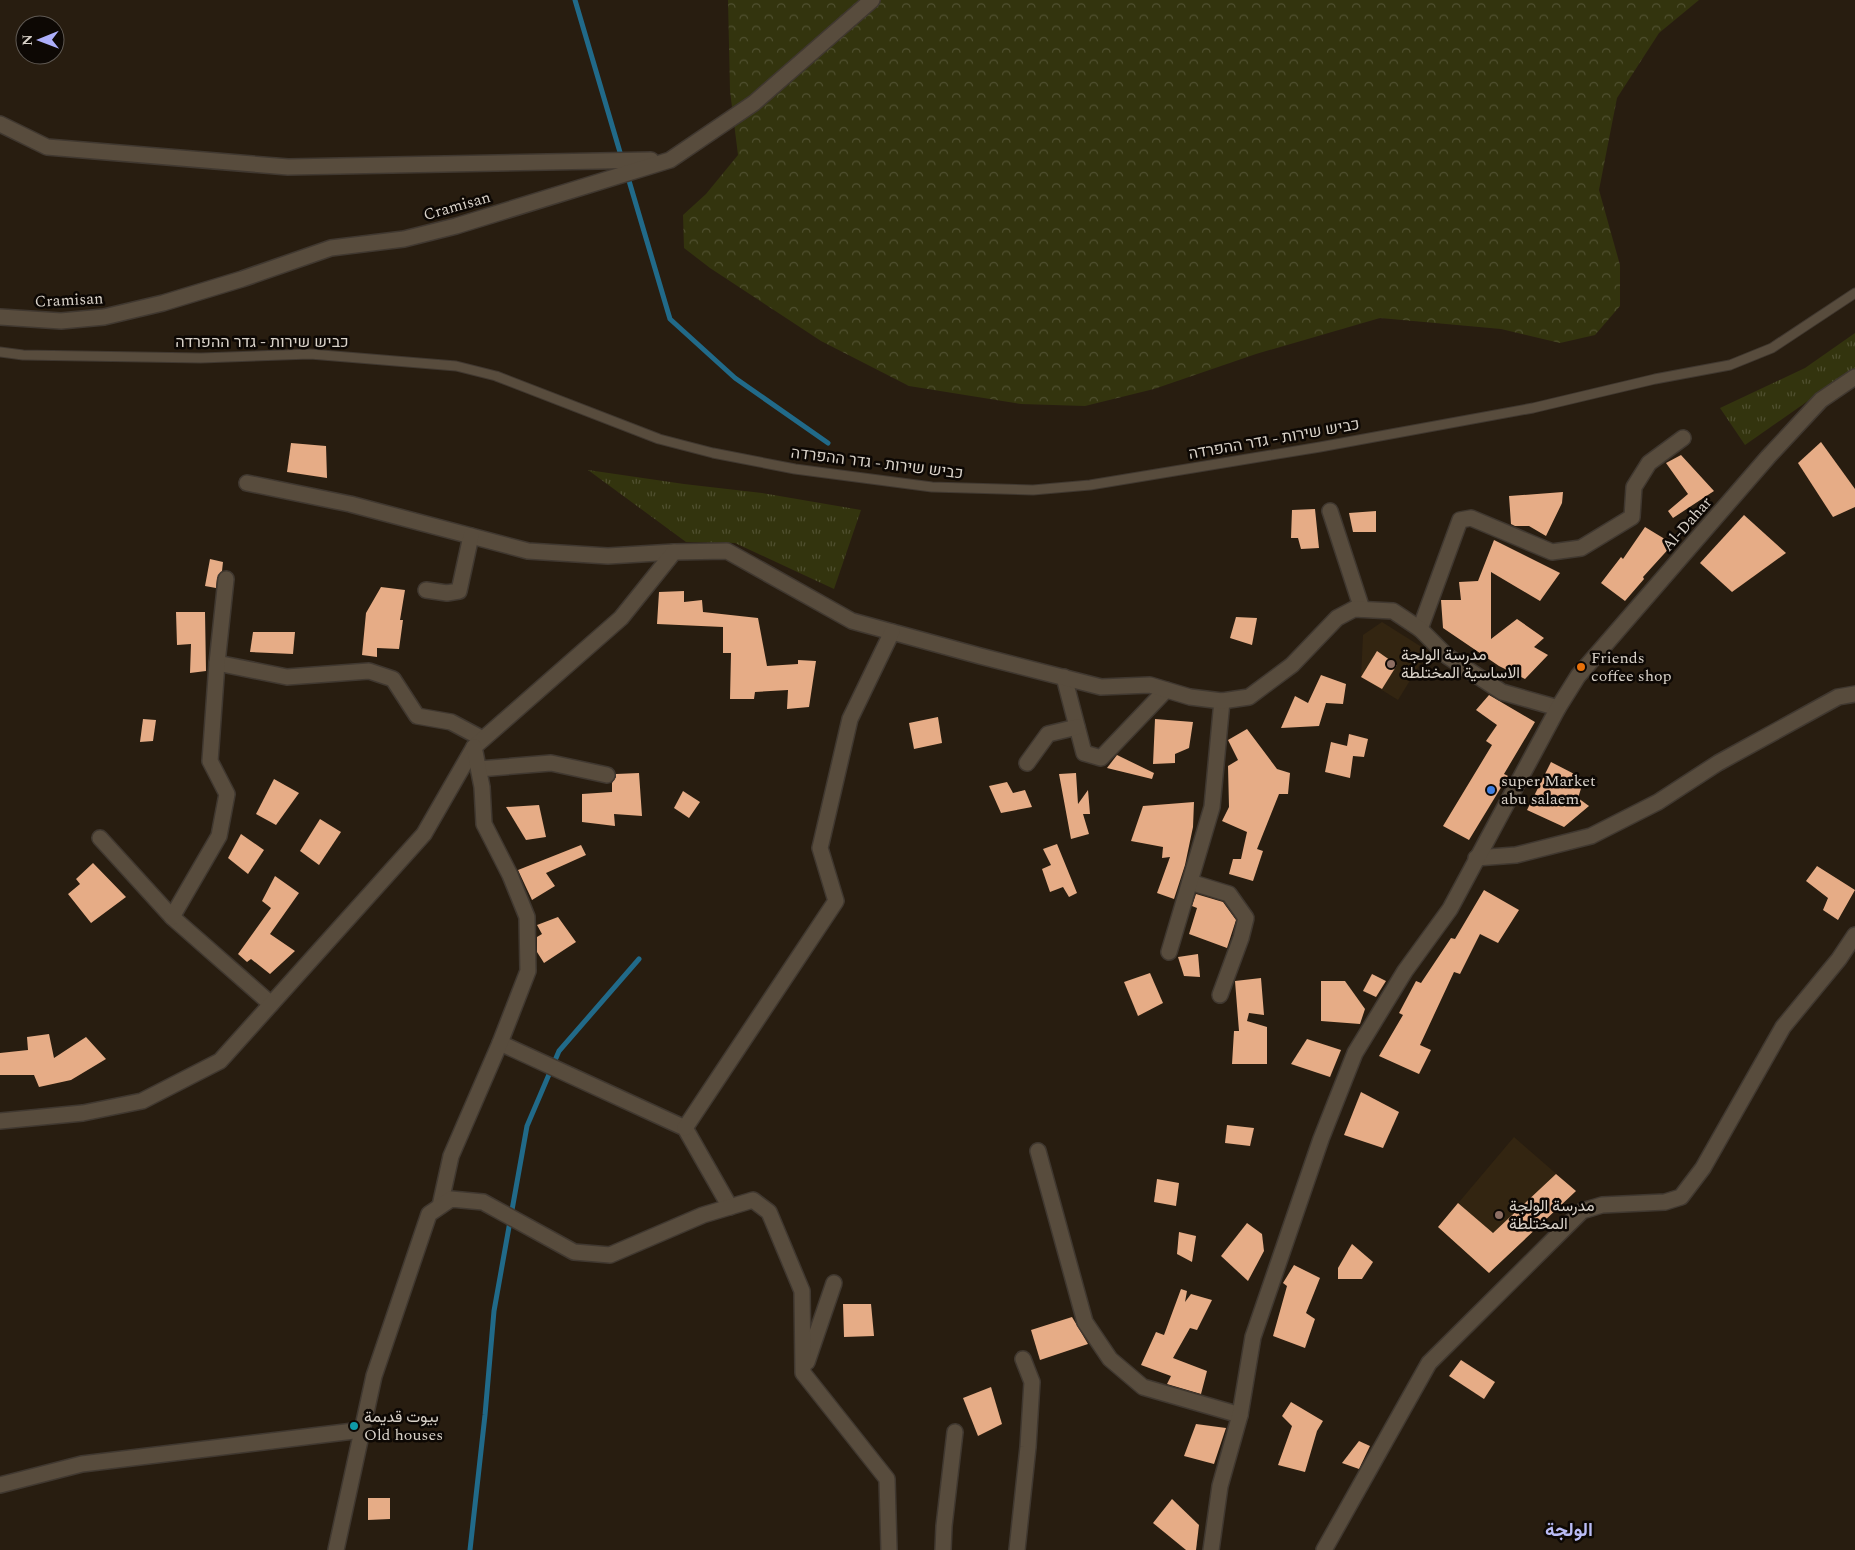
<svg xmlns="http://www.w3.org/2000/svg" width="1855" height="1550" viewBox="0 0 1855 1550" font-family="Spectral,Vazirmatn,Heebo,serif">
<defs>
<pattern id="grass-tufts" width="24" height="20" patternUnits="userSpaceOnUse" patternTransform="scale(1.25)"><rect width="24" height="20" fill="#33340e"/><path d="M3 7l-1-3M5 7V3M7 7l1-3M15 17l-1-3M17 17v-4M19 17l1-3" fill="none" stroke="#505030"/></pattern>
<pattern id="forest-crowns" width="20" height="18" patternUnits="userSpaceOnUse" patternTransform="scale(1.25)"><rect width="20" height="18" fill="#33340e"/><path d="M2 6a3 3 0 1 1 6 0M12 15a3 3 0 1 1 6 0" fill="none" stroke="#505030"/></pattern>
</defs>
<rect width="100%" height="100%" fill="#281d10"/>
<g fill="#332511">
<path d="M1382,622L1428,651L1398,700L1361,677L1363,635Z"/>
<path d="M1514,1137L1576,1191L1489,1273L1438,1227Z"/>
</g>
<g fill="url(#grass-tufts)">
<path d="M1855,333V368L1745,445L1720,408L1805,368Z"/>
<path d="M588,470L684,484L762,493L861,510L834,589L735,543L686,542Z"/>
</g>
<path fill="url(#forest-crowns)" d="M728,0H1699L1659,33L1617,98L1599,190L1620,265V306L1595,335L1560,343L1501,329L1380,318L1256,354L1154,389L1085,406L1021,404L909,386L821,341L710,268L684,248L683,215L706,194L738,155L730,91Z"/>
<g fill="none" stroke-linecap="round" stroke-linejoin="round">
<g stroke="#216a89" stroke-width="5">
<path d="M575,0L622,159"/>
<path d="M627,174L670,319L735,378L828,443"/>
<path d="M470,1550L485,1415L494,1311L527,1126L559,1051L639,959"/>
</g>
</g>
<g fill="#e6ac86">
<path d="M1821,442L1855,489V507L1833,517L1798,463Z"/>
<path d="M291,443L326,446L327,478L287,472Z"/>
<path d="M1681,455L1714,491L1673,518L1668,511L1688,494L1666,463Z"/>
<path d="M1563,492L1562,503L1546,536L1529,526H1515L1511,524L1509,496Z"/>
<path d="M1315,509L1319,548L1301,549L1298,538H1291L1292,510Z"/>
<path d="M1376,511V532H1353L1349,513Z"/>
<path d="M1744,515L1786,553L1732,592L1700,563Z"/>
<path d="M1645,527L1673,544L1643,577L1644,579L1625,601L1601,583L1621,557L1623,559Z"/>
<path d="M1494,540L1560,573L1540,601L1491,572V639L1517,619L1544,638L1534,647L1548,655L1525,679L1499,666L1443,628L1441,600H1461L1459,582L1478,581Z"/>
<path d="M210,559L223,562L222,571L217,578L216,588L205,586Z"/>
<path d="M381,587L405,590L400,620H403L399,649L377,648V657L362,655L366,613Z"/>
<path d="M684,591V602L702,600L703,612L758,618L767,666L798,664V660L816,661L809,707L787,709L788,690L755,692L754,699H730L731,653H723V627L657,624L659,592Z"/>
<path d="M176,612H205L206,671L190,673L191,644L177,645Z"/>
<path d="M1236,617L1257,618L1252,645L1230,638Z"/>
<path d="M253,632H295L293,654L250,652Z"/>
<path d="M1377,651L1397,665L1382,689L1361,677Z"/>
<path d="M1321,675L1346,684L1343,704L1326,703L1319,726L1281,728L1295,696L1308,703Z"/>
<path d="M1489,695L1535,722L1504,774L1508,776L1469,840L1443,826L1492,745L1486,741L1497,725L1476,710Z"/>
<path d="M938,717L942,743L914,749L909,723Z"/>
<path d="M143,719L156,720L153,741L140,742Z"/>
<path d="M1155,719L1193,722L1189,748L1175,754V763L1153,764Z"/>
<path d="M1247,729L1277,769L1290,773L1288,794H1279L1257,849L1263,851L1253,881L1229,874L1233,859H1241L1247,832L1222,821L1229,807L1228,766L1238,760L1228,740Z"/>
<path d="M1349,734L1368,739L1364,757L1353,756L1350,778L1325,772L1331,742L1347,746Z"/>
<path d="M1117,755L1154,773L1152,779L1107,768Z"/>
<path d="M1551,762L1584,779L1578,798L1589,806L1564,827L1527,810Z"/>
<path d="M639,773L642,816L614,814L615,826L582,822V794L612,792V783L616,777V774Z"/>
<path d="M1076,773L1078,804L1088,790L1090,814H1083L1089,834L1071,839L1059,774Z"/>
<path d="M274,779L299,793L276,825L256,814Z"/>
<path d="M1007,782L1013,793L1025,790L1032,807L1001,813L989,786Z"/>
<path d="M683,791L700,802L689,818L674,808Z"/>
<path d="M1194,802L1193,827L1185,865L1174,899L1157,893L1170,857L1162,858L1163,847L1131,841L1143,806Z"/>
<path d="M539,805L546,837L526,840L506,807Z"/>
<path d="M320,819L341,832L319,865L300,851Z"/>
<path d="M241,834L264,850L248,874L228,858Z"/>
<path d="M1057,844L1077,893L1069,897L1063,887L1050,892L1042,869L1051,865L1043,849Z"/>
<path d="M581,845L586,855L546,873L555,886L532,900L518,870Z"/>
<path d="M93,863L126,897L91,923L68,894L80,884L76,879Z"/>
<path d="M1817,866L1855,890L1838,920L1823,910L1828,898L1806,881Z"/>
<path d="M275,876L299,893L270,934L295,951L270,974L251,959L247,962L238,954L271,908L262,901Z"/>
<path d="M1484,890L1519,910L1498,943L1480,934L1460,974L1454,972L1420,1045L1431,1050L1419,1074L1379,1056L1403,1015L1399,1013L1416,981L1421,983L1451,938L1455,939Z"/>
<path d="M1196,894L1223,902L1236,920L1227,948L1189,934L1197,908L1192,906Z"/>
<path d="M558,917L576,942L544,963L537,952V937L542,934L537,925Z"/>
<path d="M1198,954L1200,977L1184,976L1178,957Z"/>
<path d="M1150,973L1163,1003L1138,1016L1124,982Z"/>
<path d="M1372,974L1386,981L1376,997L1363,991Z"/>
<path d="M1261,978L1264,1015L1249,1013L1247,1021L1267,1027V1064H1232L1234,1031H1239L1235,981Z"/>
<path d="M1321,981H1345L1365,1009L1360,1024L1321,1021Z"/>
<path d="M49,1034L54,1058L86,1037L106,1059L71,1080L39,1087L34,1075H0V1053L28,1050L27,1037Z"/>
<path d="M1307,1039L1341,1050L1330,1077L1291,1064Z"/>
<path d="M1361,1092L1399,1112L1383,1148L1344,1135Z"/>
<path d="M1227,1125L1254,1128L1250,1146L1225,1143Z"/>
<path d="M1556,1174L1576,1191L1489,1273L1438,1227L1458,1203L1493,1233Z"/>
<path d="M1157,1179L1179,1183L1176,1206L1154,1202Z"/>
<path d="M1247,1223L1262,1234L1264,1251L1248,1281L1221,1256Z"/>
<path d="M1179,1232L1196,1236L1192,1262L1177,1254Z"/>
<path d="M1352,1244L1373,1262L1362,1279H1338V1268Z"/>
<path d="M1294,1265L1320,1278L1306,1313L1315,1319L1305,1348L1273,1336L1287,1286L1283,1283Z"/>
<path d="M1181,1289L1187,1291L1185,1302L1191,1294L1212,1300L1197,1330L1190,1328L1173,1358L1207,1371L1201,1394L1167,1384L1171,1376L1141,1365L1156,1332L1164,1335Z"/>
<path d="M843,1304H871L874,1336L844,1337Z"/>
<path d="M1072,1317L1088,1344L1040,1360L1031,1330Z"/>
<path d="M1461,1360L1495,1382L1484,1399L1449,1376Z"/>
<path d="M991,1387L1002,1424L978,1436L963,1398Z"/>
<path d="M1291,1402L1323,1421L1317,1431L1305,1472L1278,1465L1292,1426L1282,1416Z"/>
<path d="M1196,1424L1226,1428L1214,1464L1184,1456Z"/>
<path d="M1359,1441L1370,1446L1359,1469L1342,1463Z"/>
<path d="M368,1498H390V1519L368,1520Z"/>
<path d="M1172,1499L1199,1525L1196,1550H1186L1153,1523Z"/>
</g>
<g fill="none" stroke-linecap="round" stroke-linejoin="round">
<defs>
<path id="service" d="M0,352L23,355L201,358L310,354L456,366L496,376L659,439L713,453L795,469L932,487L1033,490L1090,485L1320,447L1533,408L1655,379L1730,365L1772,348L1855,293"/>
<g id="minor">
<path d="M0,124L47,147L288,167L651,160"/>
<path d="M0,317L61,321L104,317L163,303L242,279L331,248L404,239L456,226L670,160L754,103L872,0"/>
<path d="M247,483L350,504L528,551L608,556L674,552"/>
<path d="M1330,511L1362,609"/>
<path d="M426,590L447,593L459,591L471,536"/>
<path d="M1420,629L1460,520L1471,518L1552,552L1581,548L1632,517L1634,487L1649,463L1683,438"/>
<path d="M217,663L287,677L369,671L393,679L417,716L451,722L483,739"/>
<path d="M1064,677L1084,753L1101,758L1166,690"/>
<path d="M1027,763L1048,734L1077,727"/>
<path d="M479,769L551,763L607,775"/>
<path d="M100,838L172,917L271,1004"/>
<path d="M1476,858L1516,855L1591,836L1658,802L1718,763L1838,697L1855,694"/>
<path d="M1190,882L1229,894L1246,918L1241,938L1220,995"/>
<path d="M172,917L219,836L227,794L210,761L217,663L226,579"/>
<path d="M1169,952L1212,807L1222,701"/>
<path d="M500,1043L685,1128L730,1207"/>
<path d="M0,1121L83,1113L142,1101L220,1061L424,834L474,747L621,618L674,552L727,551L852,621L980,656L1101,687L1150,685L1190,697L1222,701L1249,697L1292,665L1337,618L1354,609L1393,611L1420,629L1447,656L1502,692L1558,708"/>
<path d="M685,1128L836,901L820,848L850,719L892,632"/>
<path d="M1038,1151L1085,1322L1110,1359L1143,1387L1240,1415"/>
<path d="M440,1206L451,1156L500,1043L528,971L527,917L510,875L484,824L482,787L474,747"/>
<path d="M807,1362L834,1283"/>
<path d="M0,1485L82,1464L362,1430"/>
<path d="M336,1550L374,1376L429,1214L451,1199L483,1202L574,1252L610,1255L703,1215L753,1200L769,1212L802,1291L803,1373L887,1479L889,1550"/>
<path d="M943,1550L944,1526L955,1432"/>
<path d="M1017,1550L1028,1447L1032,1382L1023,1359"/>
<path d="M1324,1550L1429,1363L1582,1211L1602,1205L1665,1202L1681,1197L1703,1168L1783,1027L1839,959L1855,935"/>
</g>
<path id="tertiary" d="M1211,1550L1220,1486L1240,1415L1253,1337L1321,1139L1355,1053L1405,971L1450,909L1558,708L1578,676L1768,457L1821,400L1855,377"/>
</defs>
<use href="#service" stroke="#403830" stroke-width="11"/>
<use href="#minor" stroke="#403830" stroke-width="18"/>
<use href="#tertiary" stroke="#403830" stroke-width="18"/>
<use href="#service" stroke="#584c3d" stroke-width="9"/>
<use href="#minor" stroke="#584c3d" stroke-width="15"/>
<use href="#tertiary" stroke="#584c3d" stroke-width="15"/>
</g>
<g fill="#8d6e63" stroke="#0d0804" stroke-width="2">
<circle cx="1391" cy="664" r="5"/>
<circle cx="1499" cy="1215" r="5"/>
</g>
<circle fill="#e8710a" stroke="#0d0804" stroke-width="2" cx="1581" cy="667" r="5"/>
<circle fill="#3f7fe0" stroke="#0d0804" stroke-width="2" cx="1491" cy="790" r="5"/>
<circle fill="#0f9aa8" stroke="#0d0804" stroke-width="2" cx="354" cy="1426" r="5"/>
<g text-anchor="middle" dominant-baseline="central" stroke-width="5" stroke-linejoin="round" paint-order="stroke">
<g font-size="16" fill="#d9d2c9" stroke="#0d0804">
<text transform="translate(457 206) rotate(-16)">Cramisan</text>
<text transform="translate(69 300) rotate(-3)">Cramisan</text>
<text x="262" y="342">כביש שירות - גדר ההפרדה</text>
<text transform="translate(1274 439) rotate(-10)">כביש שירות - גדר ההפרדה</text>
<text transform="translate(877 463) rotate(7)">כביש שירות - גדר ההפרדה</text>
<text transform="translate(1687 524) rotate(-49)">Al-Dahar</text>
</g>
<g font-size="16" fill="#d9d2c9" stroke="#0d0804" text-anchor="start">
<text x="1401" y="655">مدرسة الولجة<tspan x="1401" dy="18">الاساسية المختلطة</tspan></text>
<text x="1591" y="658">Friends<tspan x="1591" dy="18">coffee shop</tspan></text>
<text x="1501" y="781">super Market<tspan x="1501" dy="18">abu salaem</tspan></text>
<text x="1509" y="1206">مدرسة الولجة<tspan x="1509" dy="18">المختلطة</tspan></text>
<text x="364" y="1417">بيوت قديمة<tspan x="364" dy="18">Old houses</tspan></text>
</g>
<g font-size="19" font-weight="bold" fill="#babcf5" stroke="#0d0804">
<text x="1569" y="1530">الولجة</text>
</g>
</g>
<g transform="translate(40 40) rotate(269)"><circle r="24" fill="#0d0804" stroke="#5f5953"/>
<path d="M0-4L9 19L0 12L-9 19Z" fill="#adaffb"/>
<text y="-8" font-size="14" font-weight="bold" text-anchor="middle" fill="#d9d2c9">N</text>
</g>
</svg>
